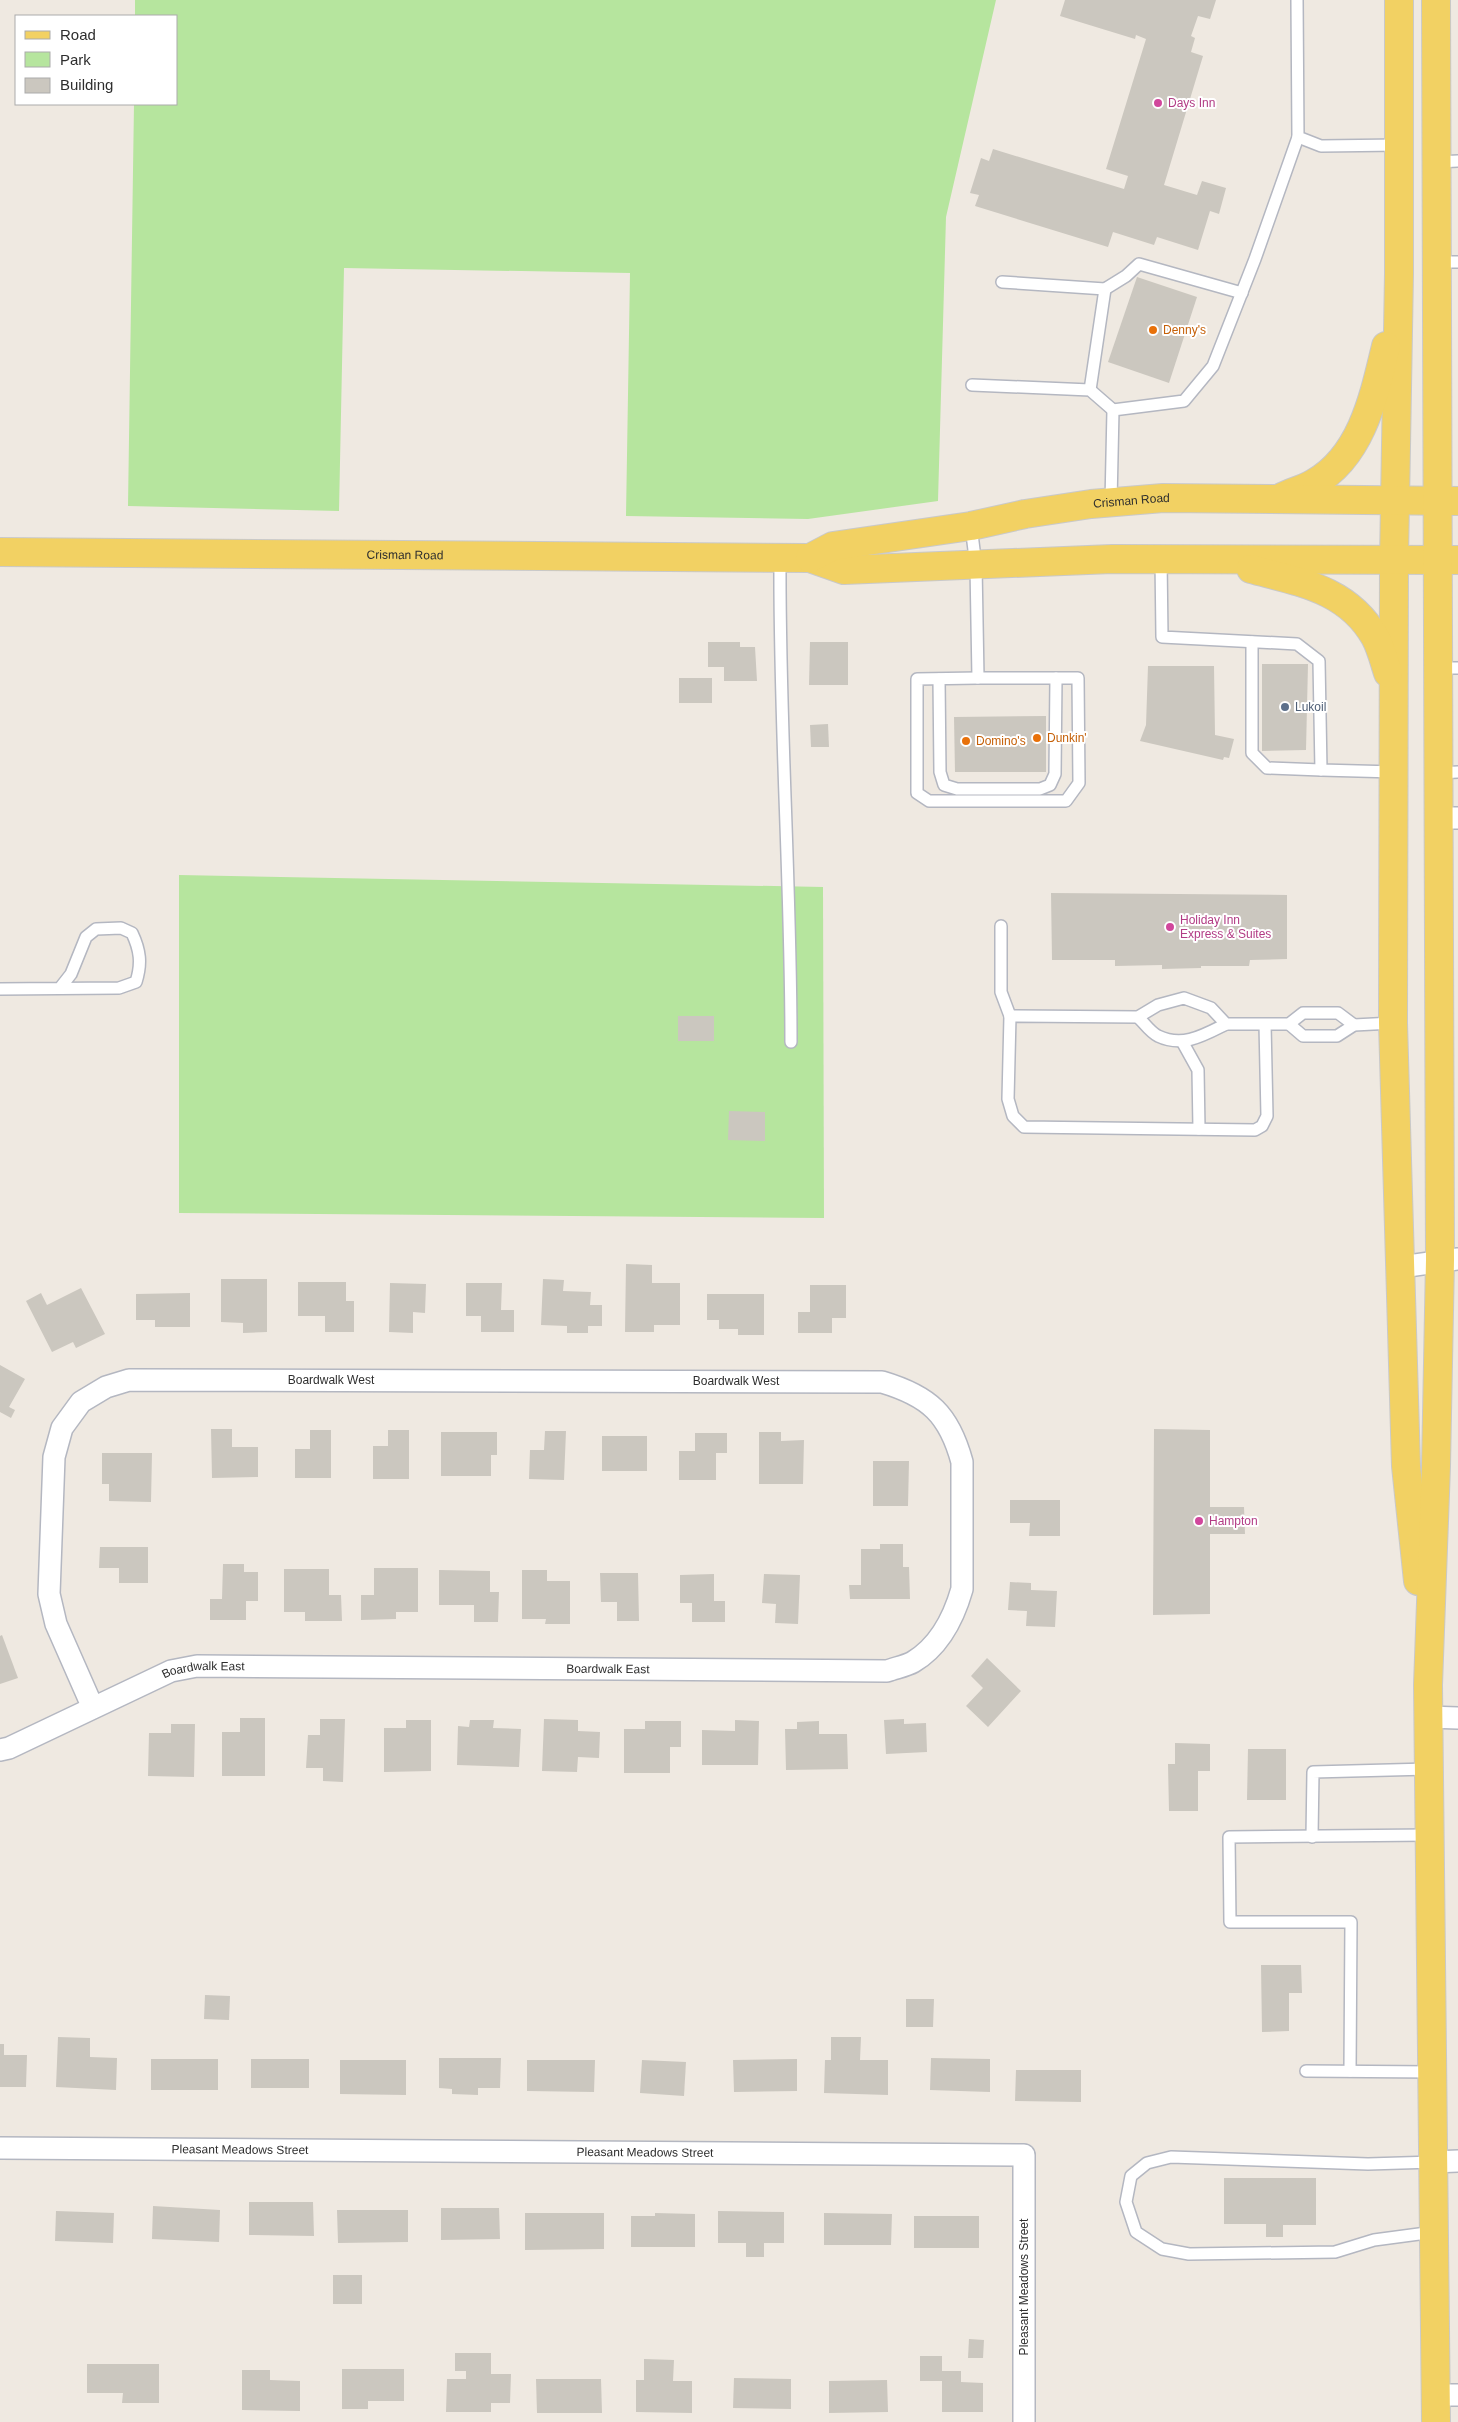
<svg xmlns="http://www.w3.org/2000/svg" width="1458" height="2422" viewBox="0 0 1458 2422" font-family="Helvetica,sans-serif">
<rect width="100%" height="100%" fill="#efe9e1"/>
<g fill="#b6e59e">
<path d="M135,0H996L946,217L938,501L808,519L626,516L630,273L344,268L339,511L128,506L134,104H176V16H135Z"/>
<path d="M179,875L823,887L824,1218L179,1213Z"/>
</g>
<g fill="#cbc7bf">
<path d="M1065,0H1216L1210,19L1198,16L1191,36L1195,38L1191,52L1203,56L1164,185L1197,195L1202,181L1226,188L1219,214L1210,211L1198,250L1157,237L1154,245L1113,232L1108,247L975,206L979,195L970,193L981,158L989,161L993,149L1124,189L1128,176L1106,169L1146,39L1136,35L1135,39L1060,16Z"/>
<path d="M1137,277L1197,297L1169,383L1108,362Z"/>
<path d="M708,642H740V647H755L757,681H724V667H708Z"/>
<path d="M810,642H848V685H809Z"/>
<path d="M1262,664H1308L1306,750L1262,751Z"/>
<path d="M1148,666H1214L1215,735L1234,739L1229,758L1224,757L1223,760L1140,741L1146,725Z"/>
<rect x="679" y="678" width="33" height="25"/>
<path d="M1046,716V772H955L954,717Z"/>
<path d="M828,724L829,747H811L810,725Z"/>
<path d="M1051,893L1287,895V959L1250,960L1249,966H1201V968L1162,969V965L1115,966V960H1052Z"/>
<rect x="678" y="1016" width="36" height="25"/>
<path d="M729,1111L765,1112V1141L728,1140Z"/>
<path d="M626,1264L652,1265V1283H680V1325H654V1332H625Z"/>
<path d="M221,1279H267V1332L243,1333V1323L221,1322Z"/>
<path d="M543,1279L564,1280L563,1291L591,1292L590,1305H602V1326H588V1333H567V1326L541,1325Z"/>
<path d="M298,1282H346V1301H354V1332H325V1316H298Z"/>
<path d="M390,1283L426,1284L425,1313L413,1312V1333L389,1332Z"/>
<path d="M466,1283H502L501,1310H514V1332H481V1316H466Z"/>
<path d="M810,1285H846V1318H832V1333H798V1312H810Z"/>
<path d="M81,1288L105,1334L76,1348L73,1342L52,1352L26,1301L41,1293L47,1305Z"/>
<path d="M190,1293V1327H155V1320H136V1294Z"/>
<path d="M707,1294H764V1335H738V1329H719V1320H707Z"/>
<path d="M0,1365L25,1379L9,1407L15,1410L11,1418L0,1412Z"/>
<path d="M211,1429H232V1447H258V1477L212,1478Z"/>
<path d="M1154,1429L1210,1430V1507H1244L1245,1534H1210V1614L1153,1615Z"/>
<path d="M310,1430H331V1478H295V1449H310Z"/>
<path d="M388,1430H409V1479H373V1446H388Z"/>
<path d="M545,1431H566L564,1480L529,1479L530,1450H544Z"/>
<path d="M441,1432H497V1455H491V1476H441Z"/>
<path d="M759,1432H781V1441L804,1440L803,1484H759Z"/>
<path d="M695,1433H727V1453H716V1480H679V1451H695Z"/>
<rect x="602" y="1436" width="45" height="35"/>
<path d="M102,1453H152L151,1502L109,1501V1484H102Z"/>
<path d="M873,1461H909L908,1506H873Z"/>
<path d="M1010,1500H1060V1536H1029L1030,1523H1010Z"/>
<path d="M880,1544H903V1567H909L910,1599H850L849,1585H861V1549H880Z"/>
<path d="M100,1547H148V1583H119V1568H99Z"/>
<path d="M223,1564H244V1572H258V1601H246V1620H210V1599H222Z"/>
<path d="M374,1568H418V1612H396V1619L361,1620V1595H374Z"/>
<path d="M284,1569H329V1595H341L342,1621H305V1612H284Z"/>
<path d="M439,1570L490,1571V1592H499L498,1622H474V1605H439Z"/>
<path d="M522,1570H547V1581H570V1624H545L546,1619H522Z"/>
<path d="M600,1573H638L639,1621H617V1602H601Z"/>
<path d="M714,1574V1601H725V1622H692V1603H680V1575Z"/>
<path d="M764,1574L800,1575L798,1624L775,1623L776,1604L762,1603Z"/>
<path d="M1010,1582L1031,1583V1590L1057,1591L1055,1627L1026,1626L1027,1611L1008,1610Z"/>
<path d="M2,1635L18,1678L0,1684V1636Z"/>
<path d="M987,1658L1021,1691L988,1727L966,1706L983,1688L971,1676Z"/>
<path d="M240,1718H265V1776H222V1732H240Z"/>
<path d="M320,1719H345L343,1782L323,1781V1768H306L308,1735H320Z"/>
<path d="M544,1719L578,1720V1731L600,1732L599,1758L578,1757L577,1772L542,1771Z"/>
<path d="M904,1719V1724L926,1723L927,1752L886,1754L884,1720Z"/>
<path d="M406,1720H431V1771L384,1772V1728H406Z"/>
<path d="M470,1720H494L493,1728L521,1729L519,1767L457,1765L458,1726L469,1727Z"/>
<path d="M735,1720L759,1721L758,1765H702V1730L735,1731Z"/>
<path d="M645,1721H681V1747H670V1773H624V1729H645Z"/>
<path d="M819,1721V1734H847L848,1769L786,1770L785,1729H797V1722Z"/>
<path d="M171,1724H195L194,1777L148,1776L149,1733H171Z"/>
<path d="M1175,1743L1210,1744V1771H1198V1811H1169L1168,1764H1175Z"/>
<path d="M1248,1749H1286V1800H1247Z"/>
<path d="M1261,1965H1301L1302,1993H1289V2031L1262,2032Z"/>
<path d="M205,1995L230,1996L229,2020L204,2019Z"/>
<path d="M906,1999H934L933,2027H906Z"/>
<path d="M58,2037L90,2038V2057L117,2058L116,2090L56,2087Z"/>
<path d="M831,2037H861L860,2060H888V2095L824,2093L825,2060H831Z"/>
<path d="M0,2044H4V2055H27L26,2087H0Z"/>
<path d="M439,2058H501L500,2088H478V2095L452,2094V2089L439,2088Z"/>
<path d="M931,2058L990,2059V2092L930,2090Z"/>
<rect x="151" y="2059" width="67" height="31"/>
<rect x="251" y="2059" width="58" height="29"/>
<path d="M797,2059V2091L734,2092L733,2060Z"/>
<path d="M340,2060H406V2095L340,2094Z"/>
<path d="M527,2060H595L594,2092L527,2091Z"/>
<path d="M642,2060L686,2062L684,2096L640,2093Z"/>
<path d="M1016,2070H1081V2102L1015,2101Z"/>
<path d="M1224,2178H1316V2225H1283V2237H1266V2224H1224Z"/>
<path d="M249,2202H313L314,2236L249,2235Z"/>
<path d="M153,2206L220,2210L219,2242L152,2239Z"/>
<path d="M441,2208H499L500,2239L441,2240Z"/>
<path d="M337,2210H408V2242L338,2243Z"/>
<path d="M56,2211L114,2213L113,2243L55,2241Z"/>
<path d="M718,2211L784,2212V2243H764V2257H746V2243H718Z"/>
<path d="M525,2213H604V2249L525,2250Z"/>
<path d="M655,2213L695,2214V2247H631V2216H655Z"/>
<path d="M824,2213L892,2214L891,2245H824Z"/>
<rect x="914" y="2216" width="65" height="32"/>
<rect x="333" y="2275" width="29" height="29"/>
<path d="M969,2339L984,2340L983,2358H968Z"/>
<path d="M455,2353H491V2374H511L510,2403H491V2412H446L447,2379H466V2371H455Z"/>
<path d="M920,2356H942V2371H961V2382L983,2383V2412H942V2374V2381H920Z"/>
<path d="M644,2359L674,2360L673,2381H692V2413L636,2412V2380H644Z"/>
<path d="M87,2364H159V2403H122L123,2393H87Z"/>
<path d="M342,2369H404V2401H368V2409H342Z"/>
<path d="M242,2370H270V2380L300,2381V2411L242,2410Z"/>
<path d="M734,2378L791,2379V2409L733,2408Z"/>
<path d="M536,2379H601L602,2413H537Z"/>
<path d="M887,2380L888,2412L829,2413V2381Z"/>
</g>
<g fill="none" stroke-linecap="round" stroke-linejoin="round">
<defs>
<g id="lane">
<path d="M1297,0L1298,137L1321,146L1399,145"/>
<path d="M1437,162L1458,161"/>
<path d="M1437,262H1458"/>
<path d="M1002,282L1105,289L1126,276L1139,264L1242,293"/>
<path d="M972,385L1090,390L1113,410"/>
<path d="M1090,390L1105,289"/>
<path d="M1111,502L1113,410L1184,401L1213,366L1255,259L1298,137"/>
<path d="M971,526L976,566L978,678"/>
<path d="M780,558C779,720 791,881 791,1042"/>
<path d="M1161,559L1162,637L1297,644L1319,661L1321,770L1395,772"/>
<path d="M1252,642V753L1267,768L1321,770"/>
<path d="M1438,668H1458"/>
<path d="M978,678H1078L1079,783L1066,801H929L917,793V679Z"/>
<path d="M939,679L940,772L944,785L957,789H1040L1050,785L1055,774L1056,678"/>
<path d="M1438,773L1458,772"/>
<path d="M1001,926V992L1010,1016"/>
<path d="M0,989L119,988L136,982C142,963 140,950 132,933L121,928L96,929L86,937L71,974L60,988"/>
<path d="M1138,1017C1144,1023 1151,1033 1158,1036C1183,1048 1204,1035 1226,1024"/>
<path d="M1265,1024L1267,1116L1262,1126L1255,1130L1024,1127L1013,1116L1008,1099L1010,1016L1138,1017L1158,1005L1184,998L1211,1008L1226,1024H1289L1303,1013H1338L1354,1025"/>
<path d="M1289,1024L1303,1036H1337L1354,1025L1393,1023"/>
<path d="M1183,1043L1198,1070L1199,1129"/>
<path d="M1312,1837L1313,1772L1428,1769"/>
<path d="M1306,2071L1432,2072"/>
<path d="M1350,2071L1351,1922H1230L1229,1837L1429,1835"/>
<path d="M1434,2162L1368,2164L1171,2157L1147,2163L1131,2176L1126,2202L1136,2232L1162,2249L1189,2254L1335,2252L1374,2240L1434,2232"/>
</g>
<g id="street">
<path d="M1439,818H1458"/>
<path d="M1401,1267L1458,1259"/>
<path d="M1428,1717L1458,1718"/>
<path id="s1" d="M0,1750L9,1748L171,1671L197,1666L887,1671C895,1668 906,1666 913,1662C940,1646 954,1617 962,1589V1462C949,1414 929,1396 882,1382L129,1380L106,1387L81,1402L62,1428L54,1457L49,1594L56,1624L93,1708"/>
<path id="s2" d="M0,2148L1024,2155V2422"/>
<path d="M1434,2162L1458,2161"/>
<path d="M1435,2395H1458"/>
</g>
<g id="primary">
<path d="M1399,0V274L1394,560L1393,1023L1406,1466L1418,1581"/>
<path d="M1282,497C1292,492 1304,489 1314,483C1362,456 1374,396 1386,346"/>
<path id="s3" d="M0,552L810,558L844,570L1112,559L1458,560"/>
<path id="s4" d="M810,558L833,546L971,526L1025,514L1091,504L1163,498L1458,501"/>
<path d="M1251,569C1299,582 1348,589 1375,637C1381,648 1384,661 1388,673"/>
<path d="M1436,2422L1428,1685L1436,1466L1440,1260L1436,0"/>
</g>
</defs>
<use href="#lane" stroke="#b4b7c1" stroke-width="14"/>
<use href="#street" stroke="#b4b7c1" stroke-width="24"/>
<use href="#primary" stroke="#c9c9c9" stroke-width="30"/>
<use href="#lane" stroke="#fff" stroke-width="11"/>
<use href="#street" stroke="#fff" stroke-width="21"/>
<use href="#primary" stroke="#f2d163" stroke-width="28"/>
</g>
<g fill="#d1479c" stroke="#fff" stroke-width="2">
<circle cx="1158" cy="103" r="5"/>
<circle cx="1170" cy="927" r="5"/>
<circle cx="1199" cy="1521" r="5"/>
</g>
<g fill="#e8710a" stroke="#fff" stroke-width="2">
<circle cx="1153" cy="330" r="5"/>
<circle cx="1037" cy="738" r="5"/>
<circle cx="966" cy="741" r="5"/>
</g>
<circle fill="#5c6f8a" stroke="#fff" stroke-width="2" cx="1285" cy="707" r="5"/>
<g text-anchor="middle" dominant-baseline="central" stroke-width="4" stroke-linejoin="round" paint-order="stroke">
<g font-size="12" fill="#b23c85" stroke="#fff" text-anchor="start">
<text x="1168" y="103">Days Inn</text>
<text x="1180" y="920">Holiday Inn<tspan x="1180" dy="14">Express &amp; Suites</tspan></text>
<text x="1209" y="1521">Hampton</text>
</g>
<g font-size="12" fill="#c56008" stroke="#fff" text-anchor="start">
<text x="1163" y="330">Denny's</text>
<text x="1047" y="738">Dunkin'</text>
<text x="976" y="741">Domino's</text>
</g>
<g font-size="12" fill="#2e2e2e" stroke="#fff">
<text stroke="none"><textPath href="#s4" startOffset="328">Crisman Road</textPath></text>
<text stroke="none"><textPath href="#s3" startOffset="405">Crisman Road</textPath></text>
<text x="331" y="1380">Boardwalk West</text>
<text x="736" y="1381">Boardwalk West</text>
<text stroke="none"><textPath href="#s1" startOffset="626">Boardwalk East</textPath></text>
<text stroke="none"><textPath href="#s1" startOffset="221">Boardwalk East</textPath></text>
<text stroke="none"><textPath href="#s2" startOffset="240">Pleasant Meadows Street</textPath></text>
<text stroke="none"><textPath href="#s2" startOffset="645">Pleasant Meadows Street</textPath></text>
<text transform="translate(1024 2287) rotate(-90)">Pleasant Meadows Street</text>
</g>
<g font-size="12" fill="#4e5e75" stroke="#fff" text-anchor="start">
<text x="1295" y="707">Lukoil</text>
</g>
</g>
<rect x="15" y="15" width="162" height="90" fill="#ffffff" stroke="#ababab"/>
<rect x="25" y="31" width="25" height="8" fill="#f2d163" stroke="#ababab"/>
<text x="60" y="40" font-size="15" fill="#2e2e2e">Road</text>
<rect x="25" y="52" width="25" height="15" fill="#b6e59e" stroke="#ababab"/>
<text x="60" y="65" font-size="15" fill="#2e2e2e">Park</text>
<rect x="25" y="78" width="25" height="15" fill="#cbc7bf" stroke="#ababab"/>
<text x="60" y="90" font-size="15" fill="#2e2e2e">Building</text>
</svg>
